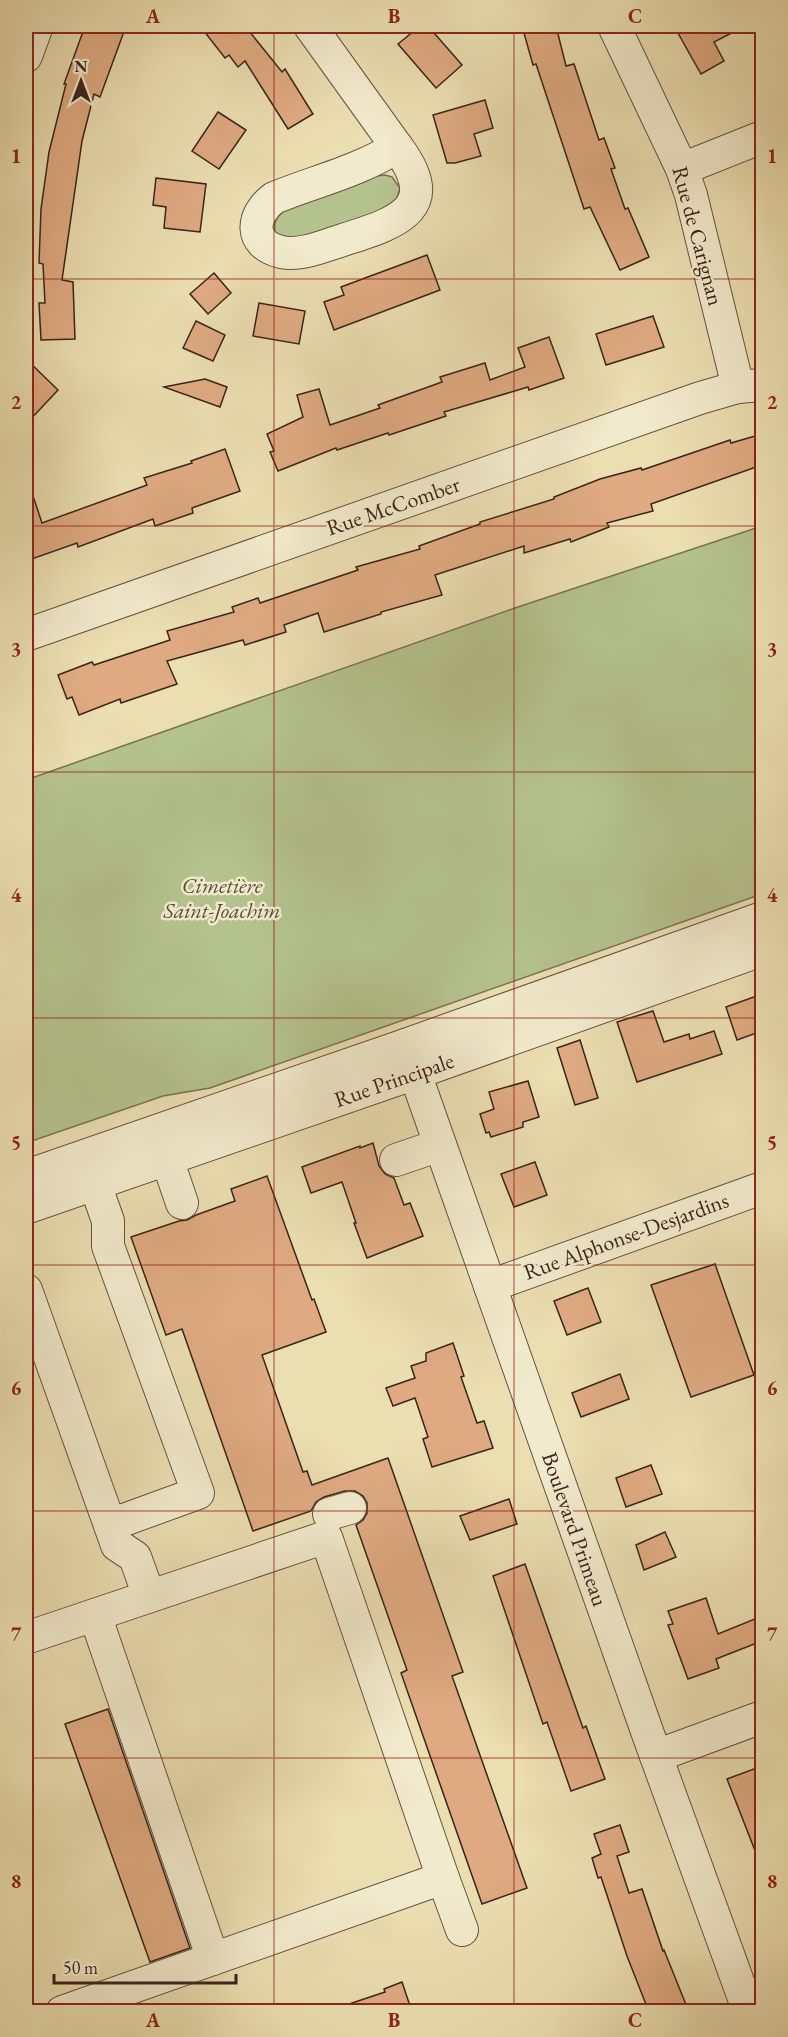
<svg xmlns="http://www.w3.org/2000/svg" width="788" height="2037" viewBox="0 0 788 2037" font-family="'EB Garamond',serif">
<rect width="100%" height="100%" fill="#ebdeb1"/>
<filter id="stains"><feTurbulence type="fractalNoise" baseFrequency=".00333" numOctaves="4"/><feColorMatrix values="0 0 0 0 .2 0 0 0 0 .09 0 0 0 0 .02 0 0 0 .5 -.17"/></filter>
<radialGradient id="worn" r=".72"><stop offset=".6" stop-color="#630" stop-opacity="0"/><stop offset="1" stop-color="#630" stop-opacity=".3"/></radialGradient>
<g fill="#b4c28e" stroke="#767355" stroke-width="1.5">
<path d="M385,175L392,177L400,188L395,205L319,234L289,239L276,234C271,221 279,213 290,207L376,176Z"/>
<path d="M762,526V894L210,1088L163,1096L26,1143V780L515,608Z"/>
</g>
<g fill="#dfaa81" stroke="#39241c" stroke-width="1.5">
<path d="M85,26H126L100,97L94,94L82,141L62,280L73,282L75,339L41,340L39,303H45L43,264L39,263L41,209L49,152L66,84H64Z"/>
<path d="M200,26H245L282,72L285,69L313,114L288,129L245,61L238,67L229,55L225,58Z"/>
<path d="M420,26H428L462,65L436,88L398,44Z"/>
<path d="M522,26H556L566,66L574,64L599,140L604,138L615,168L611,169L625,209L628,208L649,257L620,270L590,207L584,209L536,64L533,65Z"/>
<path d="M674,26H745L714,42L724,61L701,74Z"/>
<path d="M485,100L493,128L474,134L481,156L455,163H447L433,115Z"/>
<path d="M218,112L246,130L219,169L192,151Z"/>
<path d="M156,178L206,184L200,232L164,228L166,207L153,205Z"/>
<path d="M427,255L440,290L334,330L324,302L344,295L341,287Z"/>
<path d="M214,273L231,293L208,314L190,294Z"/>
<path d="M259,303L305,311L299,344L253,336Z"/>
<path d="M653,316L664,347L606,365L596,334Z"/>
<path d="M196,321L225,335L213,361L183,348Z"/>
<path d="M549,337L564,378L529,390L528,387L444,412L446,416L389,435L388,433L337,450L336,448L278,471L270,452L274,451L267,434L303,417L297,395L319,389L330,425L380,408L378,405L442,382L440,377L485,363L490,380L525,367L518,348Z"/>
<path d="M26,359L58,390L26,424Z"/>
<path d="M205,379L227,387L220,407L164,387Z"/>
<path d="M762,434V465L651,504L653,511L607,523L609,527L571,542L570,539L524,553V546L435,575L442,595L381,612V614L324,632L318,613L284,625L286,632L245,645L243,640L167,661L177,684L121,703L120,699L79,715L72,697L67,699L58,675L92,662L94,665L170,640L167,631L234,612L232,607L258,598L260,603L358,570L356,567L420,549L419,546L480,524V522L554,499V497L600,479L641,468L642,470L730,440L731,443Z"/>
<path d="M225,449L240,491L192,508L193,513L155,526L153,519L78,547L77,543L26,561V485L29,484L42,523L147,485L144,478L192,463L191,461Z"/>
<path d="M762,994V1031L737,1040L726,1007Z"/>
<path d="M653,1011L664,1042L689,1034L690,1039L714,1031L722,1054L637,1082L617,1022Z"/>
<path d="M580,1040L598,1098L575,1105L557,1048Z"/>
<path d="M528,1081L539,1117L523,1122V1127L491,1137L489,1132L486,1133L480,1114L494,1109L489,1092Z"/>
<path d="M373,1143L379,1166L385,1174L394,1178L404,1205L410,1203L423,1236L367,1258L354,1223H356L342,1182L311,1193L302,1167L360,1146V1148Z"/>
<path d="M535,1162L547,1195L514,1207L501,1174Z"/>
<path d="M267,1176L312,1300L314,1299L326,1332L262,1355L303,1472L307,1471L312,1485L388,1458L463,1672L452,1676L527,1888L482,1904L401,1673L407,1670L356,1525L363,1520L367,1513V1503L363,1496L355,1491H345L324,1497L316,1502L311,1511L253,1531L182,1329L166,1335L131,1237L179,1221L187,1220L196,1215L235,1201L231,1189Z"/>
<path d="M715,1264L754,1375L691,1397L651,1285Z"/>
<path d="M588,1288L601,1322L567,1335L554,1301Z"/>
<path d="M453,1343L464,1376L461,1377L477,1423L484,1421L493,1448L432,1467L423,1439L428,1437L415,1398L393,1406L386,1388L415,1378L411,1366L426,1361V1353Z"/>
<path d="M620,1374L629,1399L581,1417L572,1393Z"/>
<path d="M651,1465L662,1494L626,1507L616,1478Z"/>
<path d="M509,1499L517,1524L470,1540L460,1516Z"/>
<path d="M665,1532L676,1557L644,1570L636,1545Z"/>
<path d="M525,1564L583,1728L586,1726L605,1779L571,1791L547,1722L543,1724L493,1576Z"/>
<path d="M706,1598L718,1634L762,1616V1641L716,1659L719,1668L688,1679L668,1625L673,1624L668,1611Z"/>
<path d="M108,1709L190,1948L150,1962L65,1724Z"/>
<path d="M762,1766V1866H761L727,1779Z"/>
<path d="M620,1825L629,1852L617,1856L629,1893L642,1889L663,1951L664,1950L689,2012H649L627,1956L601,1877L598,1878L592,1858L601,1854L594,1834Z"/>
<path d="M402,1982L412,2012H338L337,2008L385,1992L384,1989Z"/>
</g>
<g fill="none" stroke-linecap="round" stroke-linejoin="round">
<defs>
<g id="minor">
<path d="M310,26L397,147"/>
<path d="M614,26L682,169L691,195L738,387"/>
<path d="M26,56L37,26"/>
<path d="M397,147C444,209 396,223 343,240C323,246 302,256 281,252C248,244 251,215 274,198C316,181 359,171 397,147Z"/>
<path d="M682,169L762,137"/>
<path d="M26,635L700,398L738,387L762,385"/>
<path d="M405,1045L648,1734L749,2012"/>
<path d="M167,1159L182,1203"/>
<path d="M396,1160L440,1145"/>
<path d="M26,1176L405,1045L762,918"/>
<path d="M95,1184L108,1221V1246L198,1493L110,1525"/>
<path d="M26,1208L416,1073L762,950"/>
<path d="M490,1286L762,1188"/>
<path d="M26,1290L117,1545L135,1557L149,1596"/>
<path d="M329,1514L350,1508"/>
<path d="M95,1615L213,1959"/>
<path d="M26,1638L326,1537L443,1878"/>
<path d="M656,1756L762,1717"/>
<path d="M62,2012L443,1878L462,1930"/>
</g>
</defs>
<use href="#minor" stroke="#665241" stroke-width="34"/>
<use href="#minor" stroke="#f2eacc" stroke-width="32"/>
</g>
<path fill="none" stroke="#8f2418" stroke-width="1.5" stroke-opacity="0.55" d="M274,26V2012M514,26V2012M26,279H762M26,526H762M26,772H762M26,1018H762M26,1265H762M26,1511H762M26,1758H762"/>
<g text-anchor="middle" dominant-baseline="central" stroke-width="5" stroke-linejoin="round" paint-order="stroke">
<g font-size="22" fill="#39241c" stroke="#f2eacc">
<text transform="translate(698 236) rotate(75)">Rue de Carignan</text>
<text transform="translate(393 506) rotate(-19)">Rue McComber</text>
<text transform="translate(394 1080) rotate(-19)">Rue Principale</text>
<text transform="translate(626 1236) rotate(-20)">Rue Alphonse-Desjardins</text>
<text transform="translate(575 1529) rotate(71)">Boulevard Primeau</text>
</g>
<g font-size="22" font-style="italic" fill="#584c38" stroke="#f2eacc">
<text x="222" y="885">Cimetière<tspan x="222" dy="25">Saint-Joachim</tspan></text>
</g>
</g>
<rect width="788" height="2037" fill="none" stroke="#ebdeb1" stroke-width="66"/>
<g transform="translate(81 81)" stroke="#f2eacc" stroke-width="4.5" paint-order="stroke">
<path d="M0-4.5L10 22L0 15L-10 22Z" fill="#39241c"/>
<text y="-9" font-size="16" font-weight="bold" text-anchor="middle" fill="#39241c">N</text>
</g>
<path d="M54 1974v9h182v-9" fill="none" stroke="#39241c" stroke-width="3"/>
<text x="63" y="1974" font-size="18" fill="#39241c" stroke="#f2eacc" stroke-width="4.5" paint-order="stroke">50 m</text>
<rect x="33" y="33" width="722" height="1971" fill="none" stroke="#8f2418" stroke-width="2"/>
<g font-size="20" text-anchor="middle" font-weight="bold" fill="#8f2418">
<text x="153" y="23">A</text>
<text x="394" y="23">B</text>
<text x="635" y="23">C</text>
<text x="16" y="163">1</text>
<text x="772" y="163">1</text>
<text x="16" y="409">2</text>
<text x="772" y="409">2</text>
<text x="16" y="656">3</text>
<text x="772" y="656">3</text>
<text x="16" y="902">4</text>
<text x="772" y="902">4</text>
<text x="16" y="1149">5</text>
<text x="772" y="1149">5</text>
<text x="16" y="1395">6</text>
<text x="772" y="1395">6</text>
<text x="16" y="1641">7</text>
<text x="772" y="1641">7</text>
<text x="16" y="1888">8</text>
<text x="772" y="1888">8</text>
<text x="153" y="2027">A</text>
<text x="394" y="2027">B</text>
<text x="635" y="2027">C</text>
</g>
<rect width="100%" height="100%" filter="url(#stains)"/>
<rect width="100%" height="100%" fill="url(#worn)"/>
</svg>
